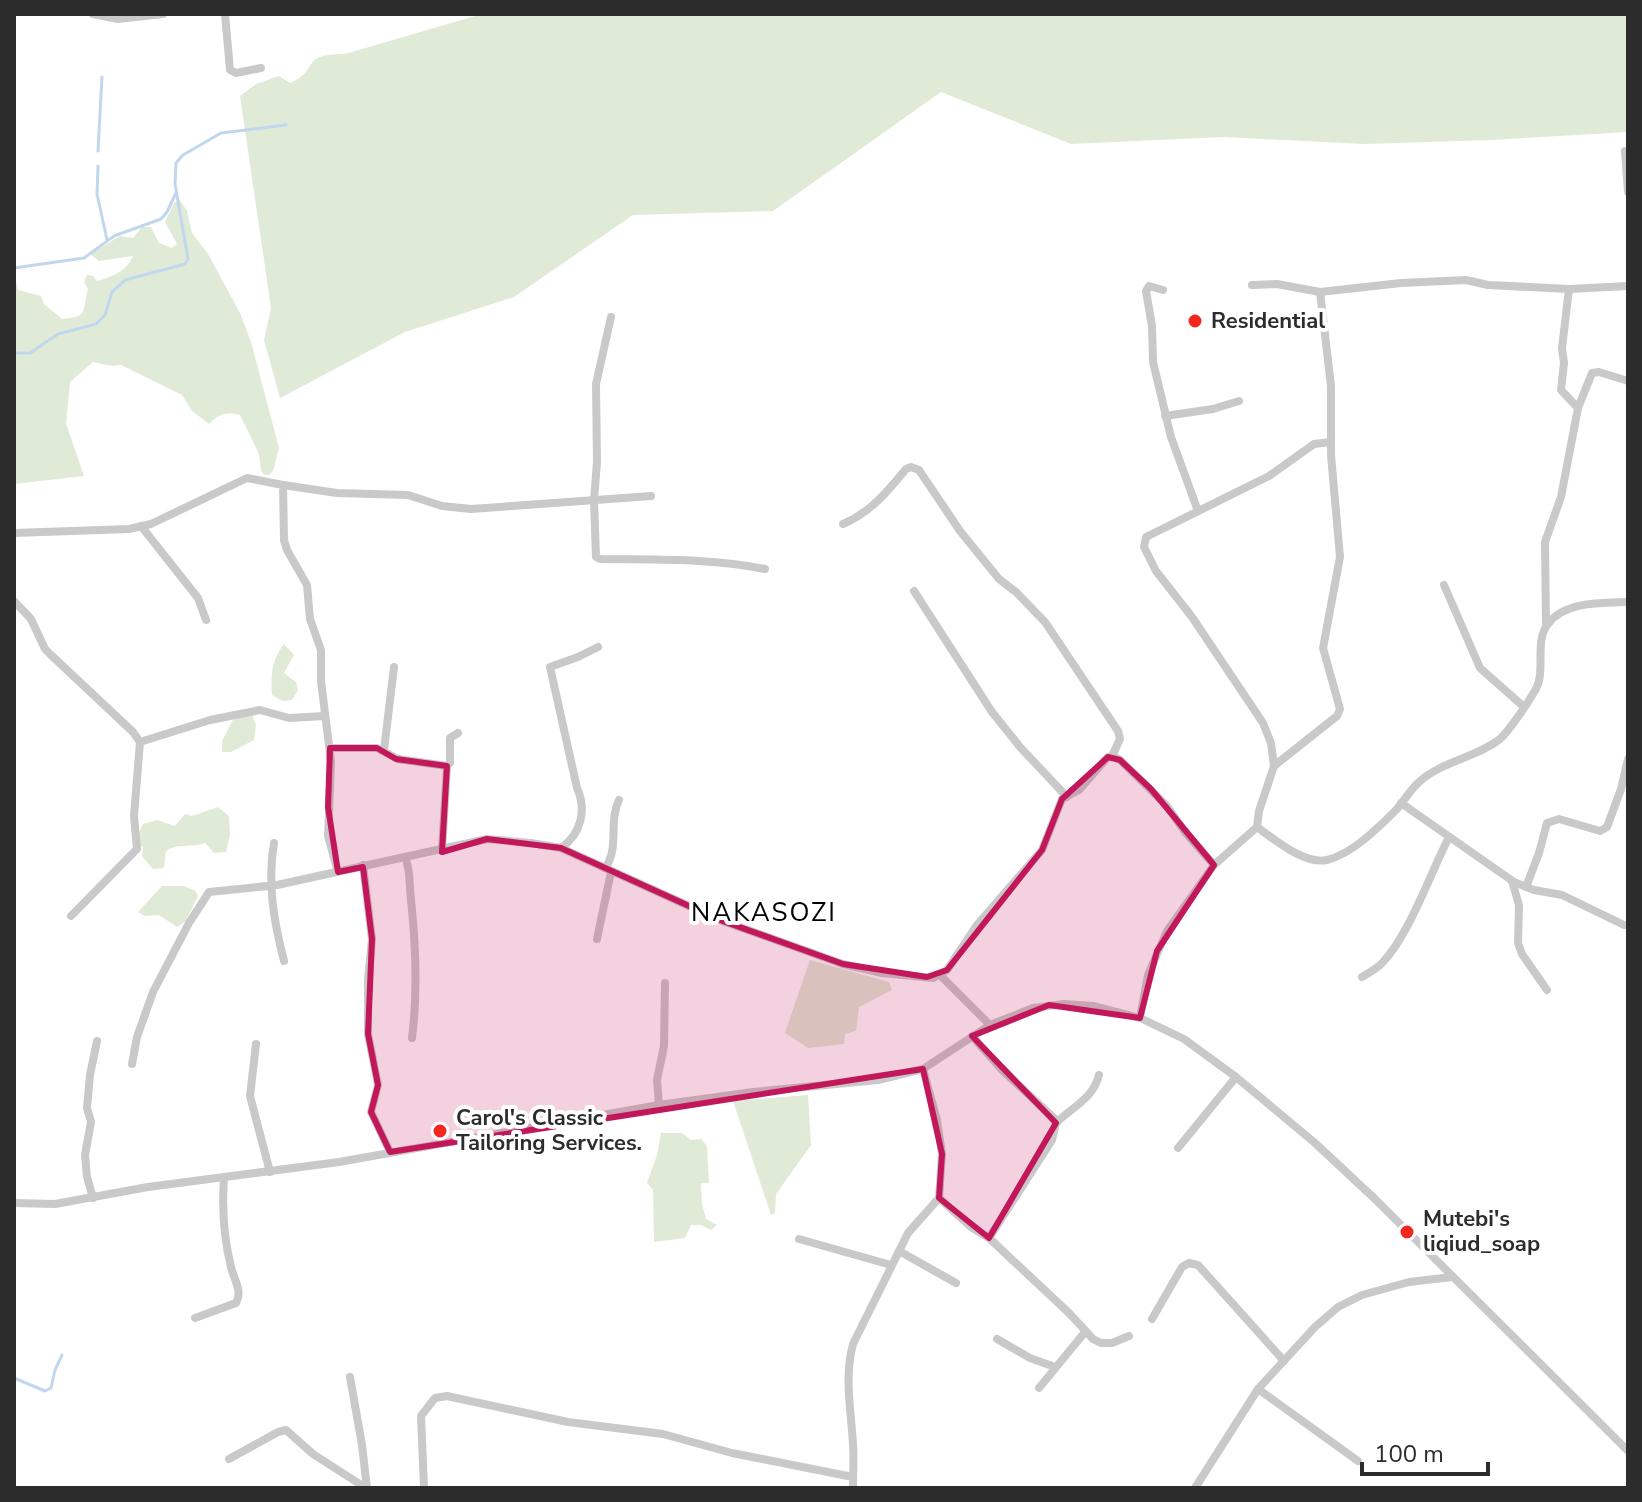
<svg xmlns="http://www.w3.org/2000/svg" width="1642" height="1502" viewBox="0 0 1642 1502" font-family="'Nunito Sans',sans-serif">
<rect width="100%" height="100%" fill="#fff"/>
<g fill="#dfebd7">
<path d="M482,14H1628V132L1492,140L1365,144L1223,137L1071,144L941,92L773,211L633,215L514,297L405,332L280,398L264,340L271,308L240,96L256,84L279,76L290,83C321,70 298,54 345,54Z"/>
<path d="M179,199L187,211L192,233L208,254L240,313L251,342L279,448L273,471L269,475H264L261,471L259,454L240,415C226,411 219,414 209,424L192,411L182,395L121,365L112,366L93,362L70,382L66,423L84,476L14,484V272L18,290L41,296L44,304L62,319C89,317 82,311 88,289L84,282L87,275L93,276L97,281C113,276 126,272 133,256L99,261L90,254L120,236L133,238L142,227H151L159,243L172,248L177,244L165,222L174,203Z"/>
<path d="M284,644L294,655L284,673L296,682L298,690L292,700L283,701L272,695C271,675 271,661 284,644Z"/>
<path d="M252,714L256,725L254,740L231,752H222V741L235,716Z"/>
<path d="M218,807L229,816L230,835L226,852L214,853L205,843C192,848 176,843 166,851L164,868L153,869L142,856L143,847L134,844L143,824L157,820L175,826L185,814L192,816Z"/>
<path d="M162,886H183L196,891L198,896L185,922L177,927L159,915L145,916L138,912Z"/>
<path d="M810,960L889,982L892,990L859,1007L856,1031L845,1034L844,1044L808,1048L785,1033Z"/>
<path d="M808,1095L811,1145L776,1194L775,1213L771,1215L733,1101Z"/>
<path d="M661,1133H682L691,1140L701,1139L707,1146L709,1183H701L702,1204L706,1219L717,1225L711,1230L701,1225H691L685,1238L654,1242L653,1190L647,1183L657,1155Z"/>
</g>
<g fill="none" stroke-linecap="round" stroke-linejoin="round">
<g stroke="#c1d7ed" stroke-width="3">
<path d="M98,151L102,77"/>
<path d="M98,166L97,194L107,240"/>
<path d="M14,268L84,258L114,236L161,219L167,212L176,193"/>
<path d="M14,353H30L58,334L96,324L105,315L112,292L125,280L185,264L188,259L175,184L176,163L183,155L221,133L286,125"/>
<path d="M14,1378L45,1391L51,1388L55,1370L62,1355"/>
</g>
<g stroke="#c9c9c9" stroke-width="8">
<path d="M93,14L118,19L163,14"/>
<path d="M225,14L230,70L236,73L261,68"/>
<path d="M1625,151L1628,192"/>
<path d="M1252,285L1277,284L1320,292L1401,283L1466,280L1488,285L1569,289L1628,286"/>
<path d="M1163,290L1149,286L1146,291L1152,326L1153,362L1171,437L1198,511"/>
<path d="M611,317L596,384L597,462L594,500L596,557L600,559C654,560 711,558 765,569"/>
<path d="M1578,408L1592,373L1599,372L1628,381"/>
<path d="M1165,416L1213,409L1239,401"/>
<path d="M283,485L337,493L408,495L442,506L471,509L651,496"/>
<path d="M843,524C871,512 887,492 906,469L911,467L919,470L960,531L999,579L1016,592L1045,622L1118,731L1120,739L1112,756"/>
<path d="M141,526L198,598L206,620"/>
<path d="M14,533L129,529L151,524L247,478L283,485L284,540L287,550L307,585L310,619L321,650V681L331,762L328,836L338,872"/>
<path d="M1444,585L1480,668L1523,706"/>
<path d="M914,591L992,712L1020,747L1067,797"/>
<path d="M14,601L31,619L45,649L51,655L133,732L140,742L134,816L137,849L71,916"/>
<path d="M1546,625L1545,542L1561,497L1578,408L1561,390L1564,363L1562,348L1569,289"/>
<path d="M140,742L210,720L260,710L289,718L325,716"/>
<path d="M330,748H377L398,759L447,766"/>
<path d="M384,750L394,667"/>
<path d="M1274,766L1337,716L1340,709L1323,648L1340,557L1331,455V386L1320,292"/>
<path d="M1401,803L1514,882L1534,890L1562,895L1624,925"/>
<path d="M1257,827C1274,839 1304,865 1327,860C1352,854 1378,828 1396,810C1404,801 1410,790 1419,782C1442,761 1476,758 1500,739C1510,730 1529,701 1536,689C1546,670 1534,641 1548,624C1565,601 1602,603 1628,602"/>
<path d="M274,843C267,884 274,922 284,961"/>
<path d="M561,848C581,834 587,810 577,788L550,667L578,657L598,647"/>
<path d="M442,851L447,766L450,763V738L458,733"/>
<path d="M405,857C411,871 409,884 411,900C416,947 418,991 412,1038"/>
<path d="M363,865L372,939L368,980V1034L378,1085L371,1112L390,1152"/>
<path d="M605,868C620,848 608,822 619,800"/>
<path d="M1512,881L1519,905L1518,943L1522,954L1547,990"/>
<path d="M1526,887L1539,853L1547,823L1559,819L1600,831L1607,827L1621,789L1628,759"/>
<path d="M597,939L611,872"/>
<path d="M940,975L990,1025"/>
<path d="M1362,977C1369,973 1378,968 1383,962C1409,935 1431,872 1449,837"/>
<path d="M1140,1018L1148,975L1167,931L1214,865L1257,827L1259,811L1274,766L1271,743L1263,723L1192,617L1156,571L1144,547L1146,537L1269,476L1314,444L1331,442"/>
<path d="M972,1036L1003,1071L1054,1118L1056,1123L1052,1140L989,1238"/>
<path d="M256,1044L250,1096L270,1172"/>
<path d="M132,1064L137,1037L153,992L189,923L209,892L277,885L487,839L531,843L561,848L720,920L843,964L882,973L933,978L947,970L977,925L1042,850L1062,799L1079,790L1108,757L1114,756L1120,760L1167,806L1185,832L1214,865"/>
<path d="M659,1105L657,1080L664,1046L665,983"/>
<path d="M1056,1123C1072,1107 1093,1099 1099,1075"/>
<path d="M1178,1148L1236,1077"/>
<path d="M93,1198L87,1177L85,1155L91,1122L87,1108L90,1075L97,1041"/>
<path d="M939,1198L971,1227L989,1238L1069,1313L1093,1339L1101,1343H1112L1129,1336"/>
<path d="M14,1203L55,1204L148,1187L339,1162L659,1105L753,1092L878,1080L923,1069L990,1025L1033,1008L1064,1004L1094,1006L1140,1018L1184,1039L1236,1077L1315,1143L1375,1199L1628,1451"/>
<path d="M799,1239L891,1265"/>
<path d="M899,1251L956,1283"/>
<path d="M195,1318L236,1303C243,1291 234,1280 231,1267C224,1239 222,1206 224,1178"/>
<path d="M1152,1319L1182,1267L1189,1263L1198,1265L1284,1361"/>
<path d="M997,1339L1030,1358L1055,1367"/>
<path d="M350,1377L362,1445L367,1488"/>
<path d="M1039,1388L1085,1332"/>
<path d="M1258,1389L1358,1461"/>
<path d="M229,1459L278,1432L286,1430L313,1454L366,1488"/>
<path d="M424,1488L421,1416L435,1398L447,1396L568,1422L663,1434L732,1453L853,1477"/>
<path d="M853,1488C853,1473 854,1458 853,1444C851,1410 844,1377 853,1344L908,1233L939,1198L942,1154L937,1120L923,1069"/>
<path d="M1195,1488L1258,1389L1315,1327L1338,1307L1362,1295L1409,1282L1452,1277"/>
</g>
</g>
<path fill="#c2185b" fill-opacity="0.2" stroke="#c2185b" stroke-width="6" stroke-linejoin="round" d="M330,748H377L396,759L447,766L442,852L487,839L561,848L720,920L843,964L927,977L947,970L1042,850L1062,799L1108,757L1120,760L1151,789L1214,865L1157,951L1140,1018L1049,1005L972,1036L1056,1123L989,1238L939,1198L942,1154L923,1069L390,1152L371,1112L378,1085L368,1034L372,939L363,867L338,872L328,807Z"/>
<g fill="#f3271d" stroke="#fff" stroke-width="3">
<circle cx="1195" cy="321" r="8"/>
<circle cx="440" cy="1131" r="8"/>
<circle cx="1407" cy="1232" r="8"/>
</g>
<g text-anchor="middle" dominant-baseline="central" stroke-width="8" stroke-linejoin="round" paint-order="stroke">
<g font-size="22" font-weight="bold" fill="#2c2c2c" stroke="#fff" text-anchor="start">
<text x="1211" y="321">Residential</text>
<text x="456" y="1118">Carol's Classic<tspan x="456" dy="25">Tailoring Services.</tspan></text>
<text x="1423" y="1219">Mutebi's<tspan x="1423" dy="25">liqiud_soap</tspan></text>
</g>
<g font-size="26" letter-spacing="2" fill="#000" stroke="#fff">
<text x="764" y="912">NAKASOZI</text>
</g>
</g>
<rect width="1642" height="1502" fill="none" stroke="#2c2c2c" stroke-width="32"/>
<path d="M1362 1462v12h126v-12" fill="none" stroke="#2c2c2c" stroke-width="4"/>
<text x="1374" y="1462" font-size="24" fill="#2c2c2c" stroke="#ffffff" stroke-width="6" paint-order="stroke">100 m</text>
</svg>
